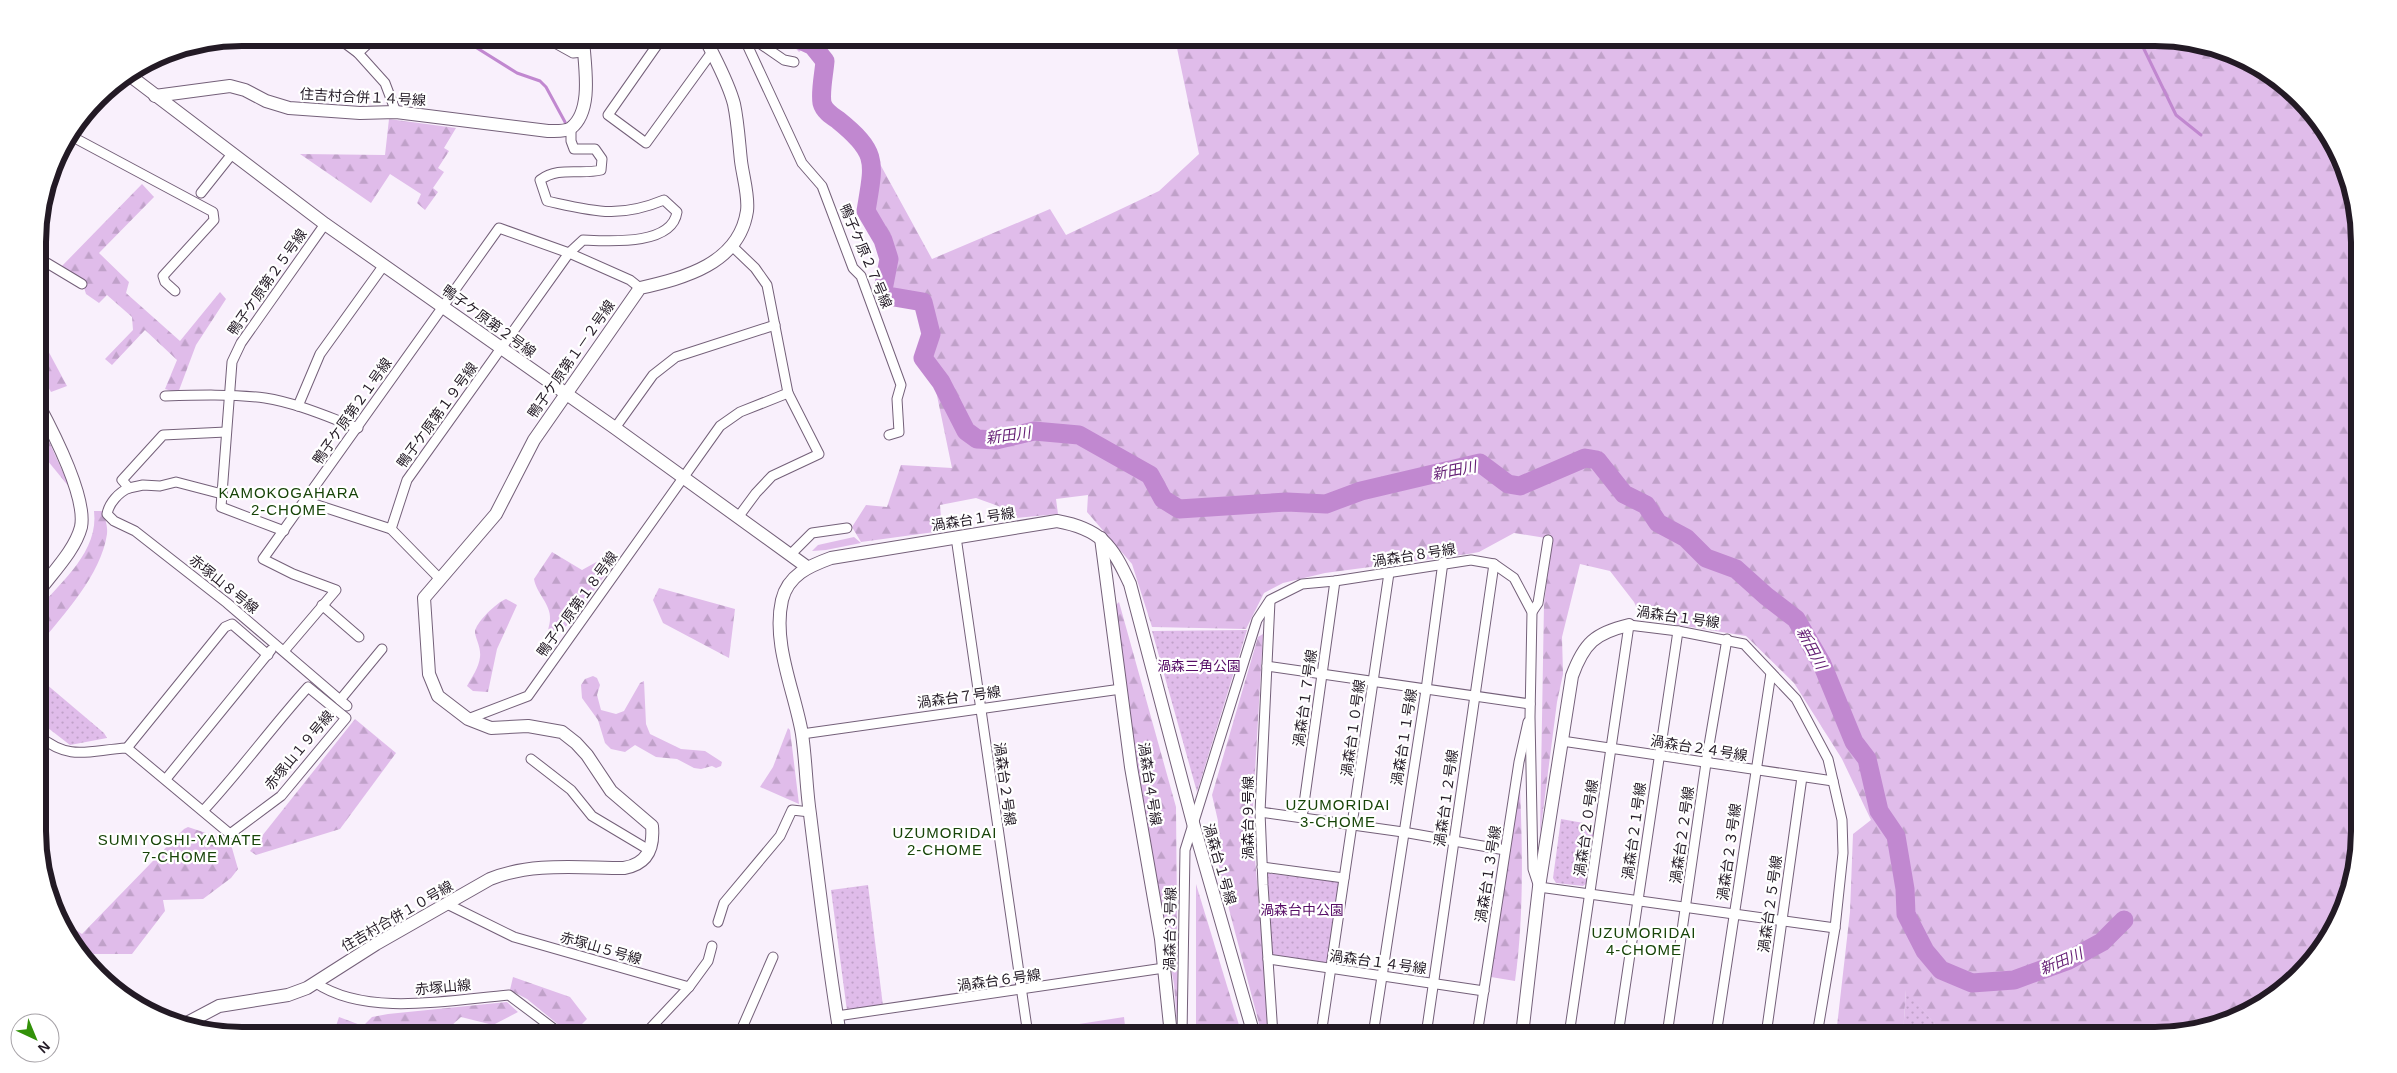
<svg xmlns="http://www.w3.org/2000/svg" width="2397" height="1073" viewBox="0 0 2397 1073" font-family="Helvetica,'Noto Sans JP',sans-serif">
<defs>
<pattern id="forest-firs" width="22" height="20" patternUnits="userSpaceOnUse" patternTransform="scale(1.25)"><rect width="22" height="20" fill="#e0bcea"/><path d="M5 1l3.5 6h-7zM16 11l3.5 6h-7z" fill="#c0a1c9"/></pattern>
<pattern id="park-dots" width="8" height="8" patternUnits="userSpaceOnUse" patternTransform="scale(1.25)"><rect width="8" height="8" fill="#e0bcea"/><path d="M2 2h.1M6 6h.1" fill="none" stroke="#c0a1c9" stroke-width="1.8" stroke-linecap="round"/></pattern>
</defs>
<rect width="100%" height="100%" fill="#f9f0fc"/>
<g fill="url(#forest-firs)">
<path d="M786,38H810L811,42L799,52Z"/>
<path d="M1185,38H2155L2233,53L2280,80L2317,118L2344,164L2358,216L2359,831L2344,909L2309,966L2269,1001L2221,1025L2168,1035H1944L1906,990L1903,1035H1836L1850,912L1853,834L1871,820L1842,759L1794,683L1746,636L1642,619L1634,602L1610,571L1580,564L1562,637L1563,674L1557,702L1540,835L1544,604L1552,539L1514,533L1479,552L1468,554L1325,573L1283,583L1264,593L1246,629L1152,627L1132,564L1087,512L1088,495L1056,499L1058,514L1004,519L1001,507L976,498L940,505L942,531L861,542L852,527L866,505L887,507L901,465L952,468L923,328L919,297L894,292L874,201L880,164L932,259L1050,209L1066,235L1159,191L1199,154L1177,48Z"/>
<path d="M389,119L456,128L444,148L449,151L438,168L444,172L433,188L438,192L425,210L417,203L421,194L390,174L371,203L300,154L385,155Z"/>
<path d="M142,184L154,197L99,253L129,282L126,293L180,341L220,292L226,299L196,345L178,393L165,389L177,360L145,330L112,365L105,359L133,330L132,317L107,295L99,303L86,294L81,278L62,266Z"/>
<path d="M38,332L67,386L51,392L38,370Z"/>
<path d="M38,417L70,488L38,449Z"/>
<path d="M94,511H103C105,518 108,527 107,534C101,575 64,614 39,645V608C62,581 99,551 94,511Z"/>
<path d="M552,552L582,570L600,560L610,568L573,620L548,642L546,639C547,632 550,625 550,619C551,604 536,593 534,579Z"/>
<path d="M659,588L735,609L729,658L663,623L653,600Z"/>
<path d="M506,599L517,605L497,649L488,692L473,691L467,686C472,677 479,667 480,657C481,648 477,642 475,633C474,624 497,602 506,599Z"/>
<path d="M1119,602L1176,807L1178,1035L1174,984L1149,846L1115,606Z"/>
<path d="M1263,634L1252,823L1270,1035H1262L1219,871L1218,821L1212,795L1258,637Z"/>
<path d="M593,676L597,678L600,685L597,695L601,710L616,714L624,711L640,683L644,681L646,724L650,734L681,749L705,751L722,762L721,766L716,768L712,766L701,769L694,768L677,759L656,757L635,745L625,752L611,749L605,743L598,720L582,698L581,685L585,679Z"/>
<path d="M355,719L396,753L340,829L256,855L250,851Z"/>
<path d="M788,728L790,730L799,804L760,787L773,767Z"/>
<path d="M1519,762C1522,835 1525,909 1515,981L1491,977Z"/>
<path d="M188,827L230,841L238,869L231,878L203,899L163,900L165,911L132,954H92L86,961L80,955L58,918L82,934L184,829Z"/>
<path d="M1196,884L1242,1035H1196Z"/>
<path d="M513,977L570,997L587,1019L571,1035L527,999L510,990Z"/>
<path d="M507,1002L518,1012L493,1025L461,1017L451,1026L420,1024L402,1035L372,1030L370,1035H333L339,1017L363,1026L372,1017L388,1014Z"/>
</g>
<g fill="url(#park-dots)">
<path d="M1247,630L1197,792L1152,631Z"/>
<path d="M39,678L104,733L107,738L70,745L39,721Z"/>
<path d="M1561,819L1595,825L1587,883L1583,886L1556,883L1553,878Z"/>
<path d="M1266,873L1339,882L1327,963L1272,955Z"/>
<path d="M868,885L883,1006L847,1011L831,890Z"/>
<path d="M1906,989L1944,1035H1903Z"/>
</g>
<g fill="#e0bcea">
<path d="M854,537L861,543L826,550L812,551L818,545Z"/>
<path d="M1124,1017L1126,1035H1048L1047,1029Z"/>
</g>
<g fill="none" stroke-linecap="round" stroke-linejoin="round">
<g stroke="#c188d0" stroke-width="3">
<path d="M461,38L517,73L540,81L546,87L565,122"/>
<path d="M2142,38V45L2176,115L2201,135"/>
</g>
<path stroke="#c188d0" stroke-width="19" d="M796,38L813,46L825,61C824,74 820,91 822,103C824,111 832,116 838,120C879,153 874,162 866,211L883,240L889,259L883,290L888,296L923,302L931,334L923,358L941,382L966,431L977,439L996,440L1034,431L1079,435L1150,475L1163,499L1179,509L1287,502L1326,504L1361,491L1480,463L1508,484L1520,486L1585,458L1597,460L1624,494L1646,505L1658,523L1686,538L1706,558L1736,569L1766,596L1796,619L1822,664L1854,742L1867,759L1879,811L1896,836L1905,889L1906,914L1925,951L1941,970L1972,983L2014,980L2069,960L2102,942L2124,920"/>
<defs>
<g id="street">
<path d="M338,38L358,53L385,83L396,112"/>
<path d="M546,38L573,53L584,52"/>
<path d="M662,38L608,115L646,143L712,52"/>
<path d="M744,38L802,163L822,186L853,268L861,276L901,385L897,399L899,432L889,435"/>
<path d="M752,38L784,60L794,62"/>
<path d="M358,53L374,38"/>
<path d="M71,136L213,212L214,220L163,276L165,282L175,291"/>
<path d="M201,193L232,154"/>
<path d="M732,246L755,268L767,285L788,393L819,454L772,476L756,493L739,516"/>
<path d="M38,261L47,263L82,284"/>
<path d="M165,396C198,395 232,394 265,398C297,403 328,417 358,428"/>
<path d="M298,406L320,354L384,265"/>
<path d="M615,428L653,375L676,357L775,325"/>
<path d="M129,488C119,492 109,503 107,514L114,521L135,531L227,603L347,706"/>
<path d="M222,494L176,482L160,486L143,485L129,488L122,480L163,435L226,432"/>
<path d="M305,501L391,529L439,578"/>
<path d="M391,529L407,480L569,253L583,240C609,241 672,246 677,212L664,200C618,219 593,211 547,201L540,180C559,166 580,175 601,170L602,159L595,149H574L571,141V128"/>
<path d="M284,531L221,507L232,362L241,343L325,224"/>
<path d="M956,537L1028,1035"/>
<path d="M791,554L812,533L847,528"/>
<path d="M1270,601L1260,812L1263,885L1273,1035"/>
<path d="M322,605L359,637"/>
<path d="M1532,612L1538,603L1548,540"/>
<path d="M284,651L336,590L293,574L263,559L499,228L569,253L630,280L640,288"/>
<path d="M1267,666L1530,704"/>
<path d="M340,700L382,649"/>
<path d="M468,719L528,696L720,426L740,412L788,393"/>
<path d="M802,734L1121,689"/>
<path d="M39,736C71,762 89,750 127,748L230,834L281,796L346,718L308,687C272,727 240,771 203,811"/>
<path d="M1562,741L1833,781"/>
<path d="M127,748L225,627L232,624L268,655"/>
<path d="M531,759L571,790L592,816L649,850"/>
<path d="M166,779L271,650"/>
<path d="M1260,812L1403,832L1505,850"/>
<path d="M1302,818L1335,581"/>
<path d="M1262,867L1344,878"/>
<path d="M447,904L514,937L689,987L644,1035"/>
<path d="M718,922L724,903L780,836L792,810L810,812"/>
<path d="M1268,959L1484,991"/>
<path d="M316,983C366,1017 451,1000 509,995L562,1035"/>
<path d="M689,987L708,961L712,946"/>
<path d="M837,1016L1164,968"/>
<path d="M739,1035L773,957"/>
<path d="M1182,1035L1185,850L1257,620L1270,600L1302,584L1335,581L1471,560L1494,564L1514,578L1532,612L1530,717L1533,869L1539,887L1835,928"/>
<path d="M1321,1035L1389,573"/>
<path d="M1373,1035L1426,690L1443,562"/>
<path d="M1426,1035L1494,564"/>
<path d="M1477,1035L1519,762L1528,722"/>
<path d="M1569,1035L1629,625L1678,631L1744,644L1796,699L1828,759L1842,820L1843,853L1835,928L1817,1035"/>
<path d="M1618,1035L1678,631"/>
<path d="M1667,1035L1706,763L1727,639"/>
<path d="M1716,1035L1771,673"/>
<path d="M1766,1035L1802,777"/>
</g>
<g id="secondary">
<path d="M129,75L325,224L615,428L807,567"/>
<path d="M155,96L230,86L245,90L266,101L289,108L360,113L396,112L548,131C555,131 565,132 571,128C594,110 584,63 583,38"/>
<path d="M38,404C53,432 87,497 81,527C75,550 53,572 39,591"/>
<path d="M1101,538L1131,767L1161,939L1171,1035"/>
<path d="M185,1024L219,1006L288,995L307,988L376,944L490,879C532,862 579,868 624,868C647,864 654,849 652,826L611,791L587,755L576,743L562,732L528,726L491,728L468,719L438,696L429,674L424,598L496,514L534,440L640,288C684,278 739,264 747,211C749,196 743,177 741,161C739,143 738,123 734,104C728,81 715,59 705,38"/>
<path d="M239,1035L245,1033L253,1035"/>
<path d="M840,1035C828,962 819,888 810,814C806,787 806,761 802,734C795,692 772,644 782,600C788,575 809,566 831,558L1057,521C1101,529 1112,545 1130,584L1193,823L1254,1035"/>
<path d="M1522,1035L1539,887L1572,676C1584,643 1595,633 1629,625"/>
</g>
</defs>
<use href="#street" stroke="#746079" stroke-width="11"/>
<use href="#secondary" stroke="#746079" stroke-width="14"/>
<use href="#street" stroke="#fff" stroke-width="9"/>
<use href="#secondary" stroke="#fff" stroke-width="12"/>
</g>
<g text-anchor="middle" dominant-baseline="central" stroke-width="4.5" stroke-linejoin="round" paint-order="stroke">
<g font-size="14" fill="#231a25" stroke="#fff">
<text transform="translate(363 97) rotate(3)">住吉村合併１４号線</text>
<text transform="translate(866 256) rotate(67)">鴨子ケ原２７号線</text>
<text transform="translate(267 282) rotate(-55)">鴨子ケ原第２５号線</text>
<text transform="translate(489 321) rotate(36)">鴨子ケ原第２号線</text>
<text transform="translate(571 359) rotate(-55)">鴨子ケ原第１－２号線</text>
<text transform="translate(352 411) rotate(-55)">鴨子ケ原第２１号線</text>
<text transform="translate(437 415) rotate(-54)">鴨子ケ原第１９号線</text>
<text transform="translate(973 519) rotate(-9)">渦森台１号線</text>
<text transform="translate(1414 555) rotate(-9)">渦森台８号線</text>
<text transform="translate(224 584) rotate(39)">赤塚山８号線</text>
<text transform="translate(577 604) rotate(-54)">鴨子ケ原第１８号線</text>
<text transform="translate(1678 617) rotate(8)">渦森台１号線</text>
<text transform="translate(959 697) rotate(-8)">渦森台７号線</text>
<text transform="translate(1305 698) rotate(-82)">渦森台１７号線</text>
<text transform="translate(1353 728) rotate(-82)">渦森台１０号線</text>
<text transform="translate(1404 737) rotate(-81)">渦森台１１号線</text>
<text transform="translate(1699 748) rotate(9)">渦森台２４号線</text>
<text transform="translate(299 750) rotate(-50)">赤塚山１９号線</text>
<text transform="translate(1005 784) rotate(82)">渦森台２号線</text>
<text transform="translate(1150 784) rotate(81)">渦森台４号線</text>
<text transform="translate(1446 798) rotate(-82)">渦森台１２号線</text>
<text transform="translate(1248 818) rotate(-90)">渦森台９号線</text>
<text transform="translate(1586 828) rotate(-82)">渦森台２０号線</text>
<text transform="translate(1634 831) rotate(-82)">渦森台２１号線</text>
<text transform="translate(1682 835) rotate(-82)">渦森台２２号線</text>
<text transform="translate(1729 852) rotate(-82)">渦森台２３号線</text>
<text transform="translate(1220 864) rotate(74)">渦森台１号線</text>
<text transform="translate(1488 874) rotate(-81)">渦森台１３号線</text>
<text transform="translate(1770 904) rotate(-82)">渦森台２５号線</text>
<text transform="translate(397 916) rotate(-30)">住吉村合併１０号線</text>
<text transform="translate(1170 929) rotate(-89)">渦森台３号線</text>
<text transform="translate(601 948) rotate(16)">赤塚山５号線</text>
<text transform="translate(1378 962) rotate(8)">渦森台１４号線</text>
<text transform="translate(999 980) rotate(-8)">渦森台６号線</text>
<text transform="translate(443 987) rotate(-5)">赤塚山線</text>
</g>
<g font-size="14" fill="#570e67" stroke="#fff">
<text x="1199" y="666">渦森三角公園</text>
<text x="1302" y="910">渦森台中公園</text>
</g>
<g font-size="15" font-style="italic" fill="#641e74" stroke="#fff">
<text transform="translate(1008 435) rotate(-8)">新田川</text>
<text transform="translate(1454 470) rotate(-11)">新田川</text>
<text transform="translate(1812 648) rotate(62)">新田川</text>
<text transform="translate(2061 961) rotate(-23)">新田川</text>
</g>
<g font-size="15" letter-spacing="1" fill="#174408" stroke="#fff">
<text x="289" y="492">KAMOKOGAHARA<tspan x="289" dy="17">2-CHOME</tspan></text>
<text x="1338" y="804">UZUMORIDAI<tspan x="1338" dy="17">3-CHOME</tspan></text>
<text x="945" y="832">UZUMORIDAI<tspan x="945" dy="17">2-CHOME</tspan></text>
<text x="180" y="839">SUMIYOSHI-YAMATE<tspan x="180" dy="17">7-CHOME</tspan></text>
<text x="1644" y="932">UZUMORIDAI<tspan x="1644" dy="17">4-CHOME</tspan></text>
</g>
</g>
<path d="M0 0H2397V1073H0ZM242 46H2155A196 196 0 0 1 2351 242V831A196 196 0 0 1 2155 1027H242A196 196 0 0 1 46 831V242A196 196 0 0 1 242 46Z" fill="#fff" fill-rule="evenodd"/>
<path fill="none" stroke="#231a25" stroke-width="6" d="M242 46H2155A196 196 0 0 1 2351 242V831A196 196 0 0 1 2155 1027H242A196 196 0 0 1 46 831V242A196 196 0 0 1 242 46Z"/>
<g transform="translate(35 1038) rotate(136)"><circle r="24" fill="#ffffff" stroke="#a7a3a8"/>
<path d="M0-4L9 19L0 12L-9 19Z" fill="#329109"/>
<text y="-8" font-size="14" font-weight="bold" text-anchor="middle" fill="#231a25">N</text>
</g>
</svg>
